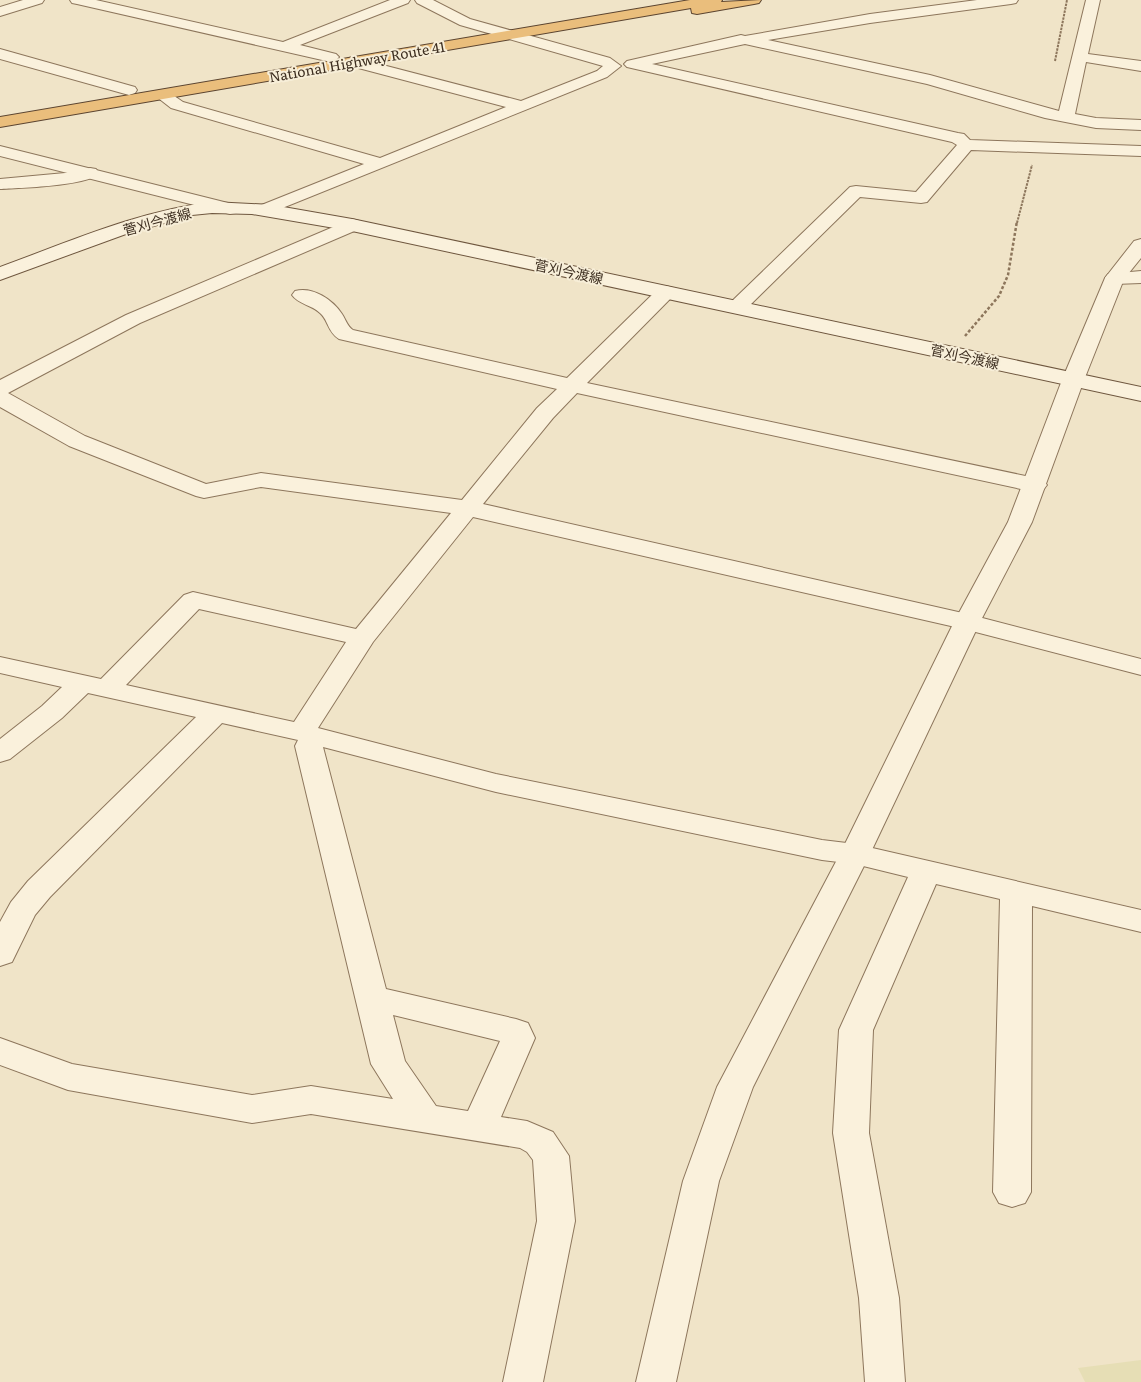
<svg xmlns="http://www.w3.org/2000/svg" width="1141" height="1382" viewBox="0 0 1141 1382" font-family="Literata,'Noto Sans JP',serif">
<rect width="100%" height="100%" fill="#f0e4c8"/>
<path fill="#e6deb5" d="M1141,1360V1382H1085L1078,1368Z"/>
<g fill="none" stroke-linecap="round" stroke-linejoin="round">
<defs>
<g id="minor">
<path d="M23,0H44L42,3L0,16V7Z"/>
<path d="M70,0H96L283,42L390,0H410L408,3L300,45L336,54L339,57L336,60L331,62L77,4L72,3Z"/>
<path d="M415,0H433L470,19L610,58L621,66L607,77L265,215L259,214L256,210L259,206L364,164L171,108L153,94L155,91H167L183,102L380,158L506,107L347,65L344,62L347,59L352,57L521,101L597,71L603,66L460,25L417,3Z"/>
<path d="M977,0H1018L1016,3L1011,4L870,23L768,40L930,75L1059,111L1086,0H1100L1088,54L1141,61V71L1086,62L1075,114L1096,118L1141,120V130L1096,128L1045,118L927,84L745,44L652,64L958,133L964,134L970,140L1141,146V156L971,150L927,202L921,203L860,197L744,311L737,313L730,311L727,307L730,303L850,187L856,186L916,192L957,145L952,142L627,67L624,64L627,61L741,35L745,36L870,14Z"/>
<path d="M0,49L135,87L137,90L135,93L129,95L0,59Z"/>
<path d="M90,168L96,169L99,173C90,186 18,188 0,189V179L76,172Z"/>
<path d="M352,219L359,221L361,225L359,229L140,323L8,393L85,436L206,484L261,473L462,500L537,408L557,389L339,339C327,331 329,321 320,313C312,305 298,304 292,295L295,291C313,286 333,300 342,314C346,320 347,326 353,330L567,378L659,288L666,286L673,288L676,292L673,296L587,383L1035,478L1043,480L1047,485L1043,490L1035,492L577,393L553,418L483,504L967,614L1141,659V675L964,629L473,517L373,642L318,728L496,774L822,840L855,844L1141,910V932L1032,906L1031,1192L1025,1203L1012,1207L999,1203L993,1192L1000,899L936,884L873,1030L869,1133L899,1298L905,1382H865L859,1298L833,1133L839,1030L908,877L855,864L822,860L496,792L323,747L386,989L516,1019L528,1023L535,1038L501,1117L527,1121L553,1132L569,1156L575,1221L543,1382H503L537,1221L533,1160L527,1152L520,1148L311,1114L252,1123L68,1090L0,1065V1038L72,1064L252,1095L311,1086L393,1099L371,1064L295,746L298,740L222,723L50,897L35,915L12,962L0,966V922L11,902L28,881L196,717L88,693L62,718L10,759L0,762V739L42,706L62,687L0,673V657L101,679L184,595L193,592L356,629L451,513L261,487L204,498L196,496L69,446L0,407V380L126,315ZM199,609L346,642L294,722L126,685ZM393,1015L500,1041L468,1111L436,1106L405,1061Z"/>
<path d="M1141,271V283L1115,284L1108,282L1105,278L1108,274Z"/>
</g>
<g id="tertiary">
<path d="M0,146L236,205L239,209L236,213L230,214L0,156Z"/>
<path d="M1141,239V258L1124,279L1084,380L1032,522L980,622L870,854L753,1087L719,1181L676,1382H636L683,1181L717,1087L840,854L954,622L1008,522L1062,380L1105,278L1134,241Z"/>
</g>
<path id="secondary" d="M212,202L272,205L352,219L1141,387V401L352,231L252,214L212,213L192,215L126,234L0,280V267C69,242 138,211 212,202Z"/>
<path id="trunk" d="M690,0H722L721,2L761,0L759,3L754,4L697,14L692,13L691,8L0,127V117Z"/>
</defs>
<use href="#minor" stroke="#8d765c" stroke-width="2"/>
<use href="#tertiary" stroke="#8d765c" stroke-width="2"/>
<use href="#secondary" stroke="#6f573f" stroke-width="2"/>
<use href="#trunk" stroke="#5b4430" stroke-width="2"/>
<g stroke="#8d765c" stroke-width="2" stroke-dasharray="2.5 1" stroke-linecap="butt">
<path d="M1055,61L1067,0"/>
<path d="M1017,223L1032,165"/>
</g>
<path stroke="#8d765c" stroke-width="2.5" stroke-dasharray="3 2" stroke-linecap="butt" d="M965,336L999,296L1008,275L1017,221"/>
<use href="#minor" fill="#faf1dc" fill-rule="evenodd"/>
<use href="#tertiary" fill="#faf1dc" fill-rule="evenodd"/>
<use href="#secondary" fill="#faf1dc" fill-rule="evenodd"/>
<use href="#trunk" fill="#eabe7c" fill-rule="evenodd"/>
</g>
<g text-anchor="middle" dominant-baseline="central" stroke-width="4" stroke-linejoin="round" paint-order="stroke">
<g font-size="14" fill="#3d2e20" stroke="#f7eed8">
<text transform="translate(357 61) rotate(-10)">National Highway Route 41</text>
<text transform="translate(157 221) rotate(-15)">菅刈今渡線</text>
<text transform="translate(569 271) rotate(12)">菅刈今渡線</text>
<text transform="translate(965 356) rotate(12)">菅刈今渡線</text>
</g>
</g>
</svg>
